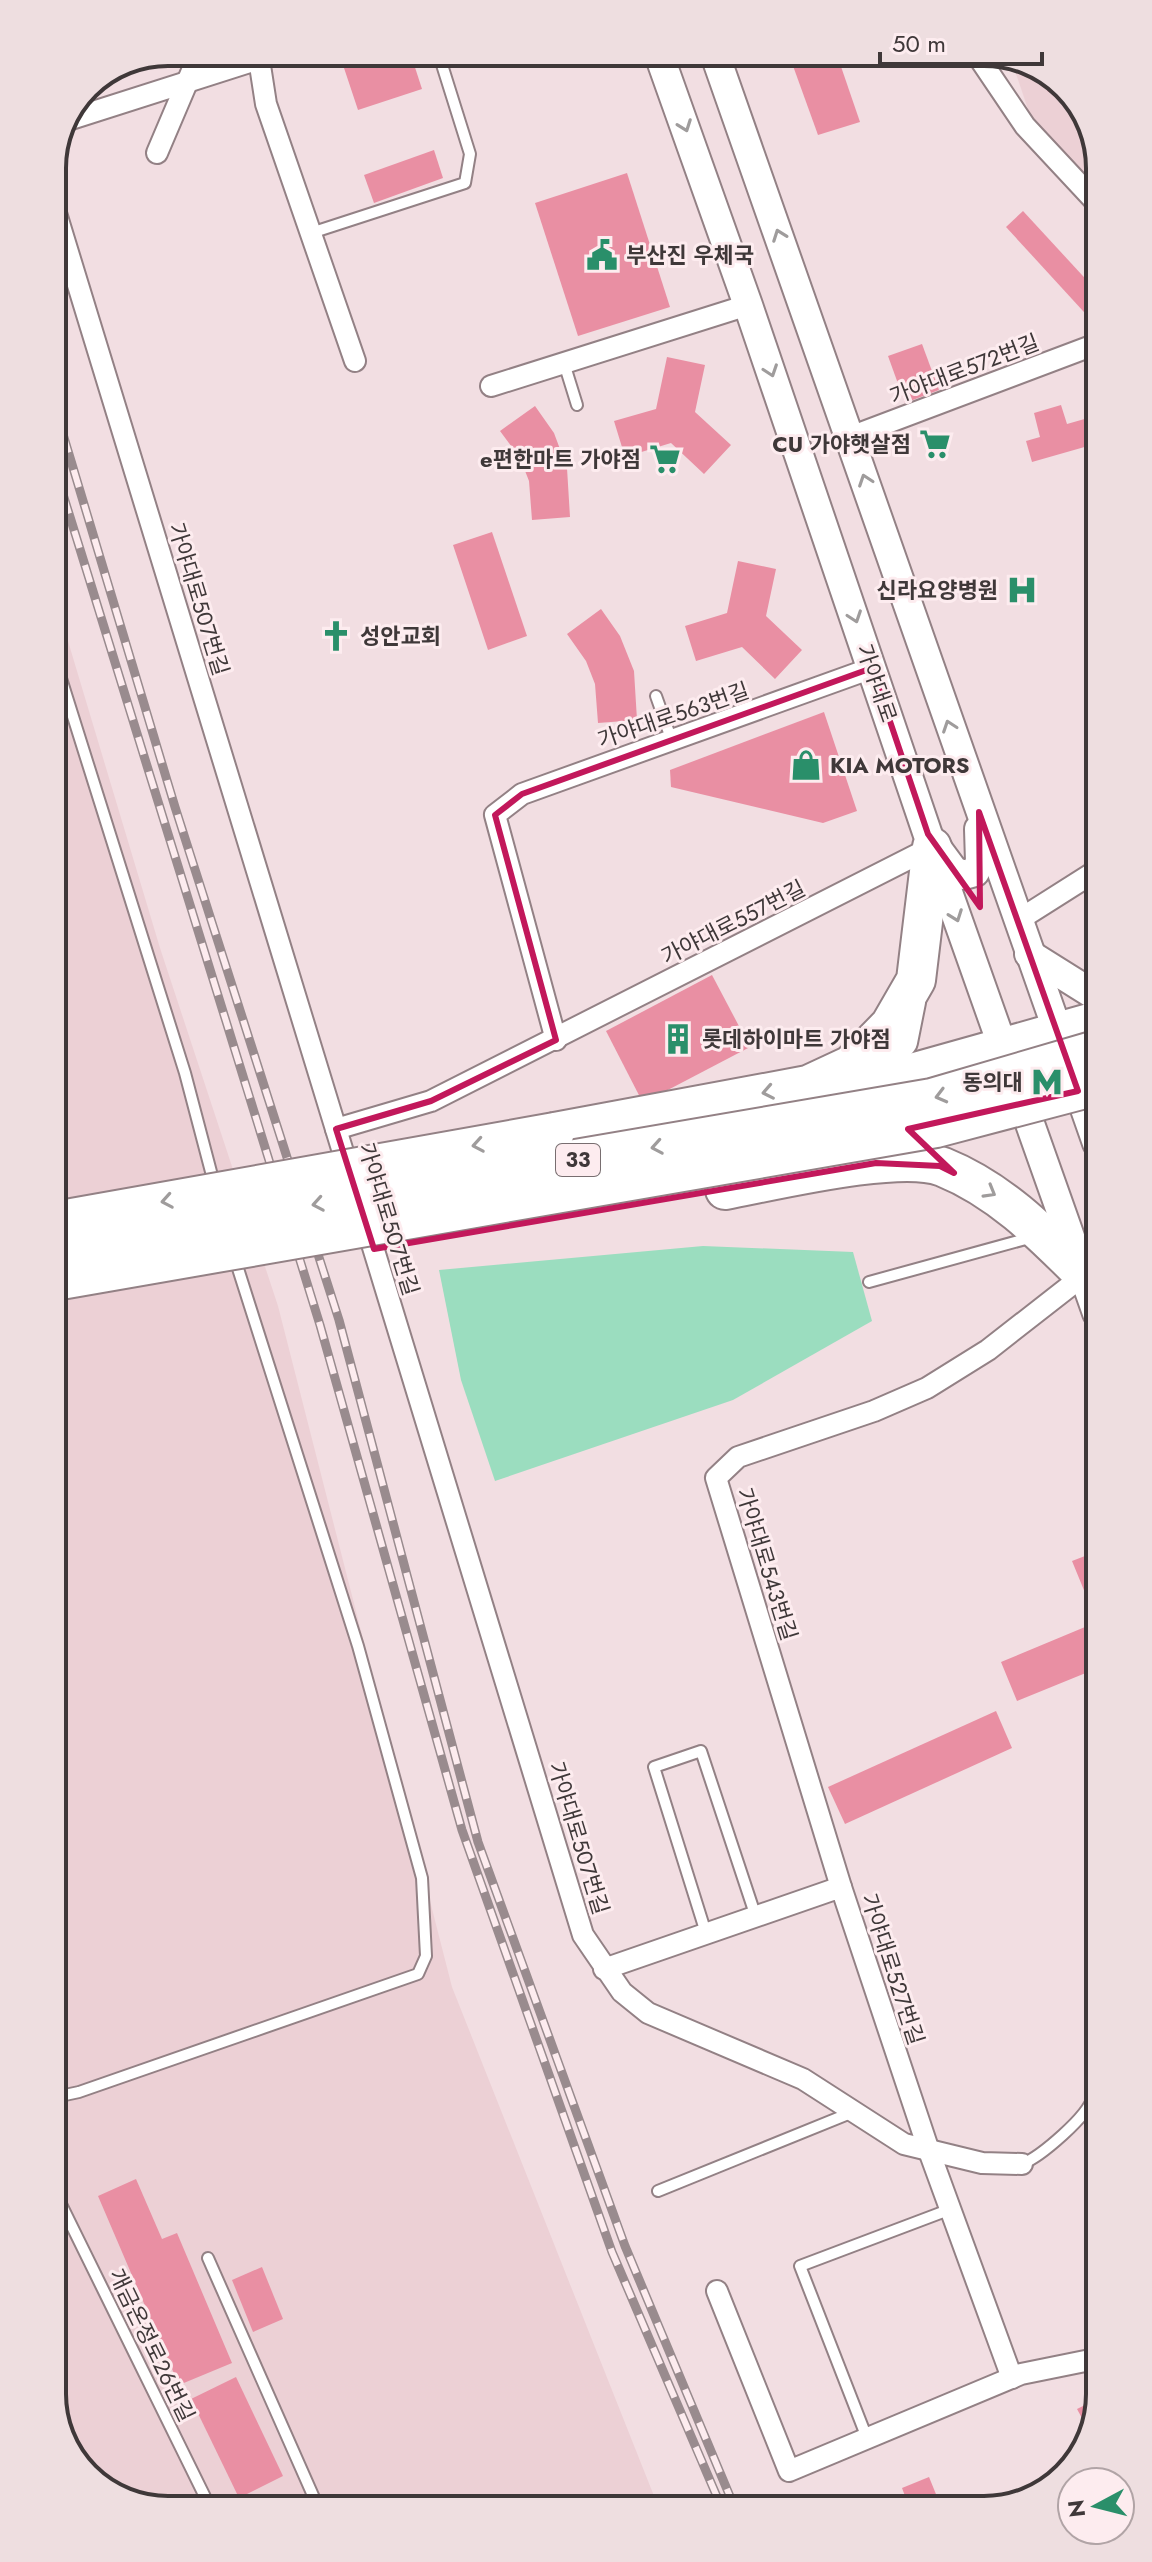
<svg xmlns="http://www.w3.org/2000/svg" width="1152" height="2562" viewBox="0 0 1152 2562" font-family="Jost,'Noto Sans KR',sans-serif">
<rect width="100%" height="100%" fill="#f2dee2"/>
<g fill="#ecd0d5">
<path d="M1011,59L1055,76L1094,130V192L1033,124Z"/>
<path d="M53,591L160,948L278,1306L452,1987L658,2506L160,2510L97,2486L58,2432Z"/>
</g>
<path fill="#9bddbf" d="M703,1246L853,1252L872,1321L733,1400L495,1481L461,1380L439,1270Z"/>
<g fill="#e98fa3">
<path d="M352,52H410L422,89L358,110L340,56Z"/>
<path d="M788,52H836L860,122L818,135Z"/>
<path d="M1041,71L1055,76L1086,119L1079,121L1072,115L1062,88L1048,92Z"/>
<path d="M434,150L443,178L374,203L364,175Z"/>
<path d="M627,173L670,307L578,336L535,203Z"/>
<path d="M1023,211L1094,288V323L1006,227Z"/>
<path d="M922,344L939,390L905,403L888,356Z"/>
<path d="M667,357L705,365L695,412L731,445L704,474L671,443L625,457L614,421L656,409Z"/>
<path d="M1061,405L1067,424L1088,418L1095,444L1032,462L1026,441L1040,437L1034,413Z"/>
<path d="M535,406L554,433L567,468L570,517L532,520L529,481L520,458L500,431Z"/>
<path d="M492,532L527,636L488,650L453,545Z"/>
<path d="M738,561L776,569L766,616L802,650L775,679L742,647L696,661L685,626L727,613Z"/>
<path d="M601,609L620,636L634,671L637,720L598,723L595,684L586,661L567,634Z"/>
<path d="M824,712L857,811L823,823L671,787L670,770Z"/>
<path d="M712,975L750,1047L643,1103L606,1031Z"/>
<path d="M1098,1551V1668L1017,1701L1001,1662L1097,1622L1072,1561Z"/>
<path d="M996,1711L1012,1748L845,1824L828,1787Z"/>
<path d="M136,2179L162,2239L177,2233L232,2363L179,2385L98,2196Z"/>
<path d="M262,2267L283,2319L253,2332L232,2280Z"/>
<path d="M236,2377L283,2476L239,2498L191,2399Z"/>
<path d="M1099,2398L1089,2431L1077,2409Z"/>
<path d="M929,2477L940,2504H908L902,2488Z"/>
</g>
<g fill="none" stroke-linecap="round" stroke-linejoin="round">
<defs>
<g id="lane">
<path d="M311,233L465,183L470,154L438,52"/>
<path d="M564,363L577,405"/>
<path d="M54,656L185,1073L215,1187"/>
<path d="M656,696L672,741"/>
<path d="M869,1282L1033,1237"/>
<path d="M706,1933L654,1767L701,1751L756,1917"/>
<path d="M57,2089L65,2095L79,2092L418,1974L426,1956L422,1878L358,1646L234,1256"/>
<path d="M1022,2164C1040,2157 1089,2116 1093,2096C1096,2080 1091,2068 1099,2053"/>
<path d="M658,2191L853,2112"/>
<path d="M58,2198L211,2509"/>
<path d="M208,2258L319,2509"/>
<path d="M867,2438L800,2266L951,2209"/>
</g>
<g id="street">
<path d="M975,52L1025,126L1094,200"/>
<path d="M259,59L266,104L355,361"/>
<path d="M71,119L281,52"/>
<path d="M157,153L200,52"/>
<path d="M52,200L350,1175"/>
<path d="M491,386L748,305"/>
<path d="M850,437L1094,345"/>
<path d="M1017,921L1096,871"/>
<path d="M556,1040L495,815L522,794L872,668"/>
<path d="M336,1129L431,1101L932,847"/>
<path d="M365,1221L583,1935L622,1992L648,2013L803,2079L904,2144L982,2163L1022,2164"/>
<path d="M841,1887L716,1478L738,1457L874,1411L927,1388L988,1350L1084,1275"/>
<path d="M604,1969L841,1887L929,2151L1012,2378"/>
<path d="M717,2291L789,2471L1021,2374L1100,2358"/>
</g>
<g id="secondary">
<path d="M658,52L748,305L932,847L1097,1313"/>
<path d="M714,52L1097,1143"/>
<path d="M937,848L954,871L964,875L975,872L980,862L979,829"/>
<path d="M1029,954L1096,996"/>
<path d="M872,1079L1096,1016"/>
<path d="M814,1109L872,1079L903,1042L911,1002"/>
</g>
<g id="highway">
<path d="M555,1132L808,1085L851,1065L890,1025L916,980L932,847"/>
<path d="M725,1190C774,1181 900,1150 943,1167C1000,1190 1042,1233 1084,1275"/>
</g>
</defs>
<use href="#lane" stroke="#938185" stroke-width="14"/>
<use href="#street" stroke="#938185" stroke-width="24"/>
<use href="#secondary" stroke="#938185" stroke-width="32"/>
<use href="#highway" stroke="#938185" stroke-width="42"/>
<use href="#lane" stroke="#fff" stroke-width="10"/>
<use href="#street" stroke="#fff" stroke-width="20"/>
<use href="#secondary" stroke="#fff" stroke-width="28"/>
<use href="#highway" stroke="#fff" stroke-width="38"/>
<defs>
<g id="rail">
<path d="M53,401L175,807L339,1320L478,1842L625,2246L734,2506"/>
<path d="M53,462L320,1325L462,1830L612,2252L721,2506"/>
</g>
</defs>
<use href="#rail" stroke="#998b8e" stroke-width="9"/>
<use href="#rail" stroke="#fdecef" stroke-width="6" stroke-dasharray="18" stroke-linecap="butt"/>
<defs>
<g id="highway-bridge">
<path d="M55,1221L555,1132"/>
<path d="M55,1248L932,1098L1096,1050"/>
<path d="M55,1281L936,1128L1096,1086"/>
</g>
</defs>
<use href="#highway-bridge" stroke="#938185" stroke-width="42" stroke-linecap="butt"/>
<use href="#highway-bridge" stroke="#fff" stroke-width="38"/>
</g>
<defs><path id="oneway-chevron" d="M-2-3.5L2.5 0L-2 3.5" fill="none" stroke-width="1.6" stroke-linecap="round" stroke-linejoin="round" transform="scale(2)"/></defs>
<g stroke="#9f9c9c">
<use href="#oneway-chevron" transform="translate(685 126) rotate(70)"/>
<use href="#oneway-chevron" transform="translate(779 235) rotate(-110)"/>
<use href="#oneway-chevron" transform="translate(771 371) rotate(71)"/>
<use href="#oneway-chevron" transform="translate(865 480) rotate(-109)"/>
<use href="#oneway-chevron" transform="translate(855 617) rotate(71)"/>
<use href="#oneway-chevron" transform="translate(949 726) rotate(-109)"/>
<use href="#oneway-chevron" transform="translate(956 916) rotate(70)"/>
<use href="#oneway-chevron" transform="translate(768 1092) rotate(169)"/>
<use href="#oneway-chevron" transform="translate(941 1096) rotate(165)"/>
<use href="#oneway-chevron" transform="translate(478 1145) rotate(170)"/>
<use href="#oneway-chevron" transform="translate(657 1147) rotate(170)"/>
<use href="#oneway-chevron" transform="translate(990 1192) rotate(30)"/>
<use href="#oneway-chevron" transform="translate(167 1201) rotate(170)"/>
<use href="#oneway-chevron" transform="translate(318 1204) rotate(170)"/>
</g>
<path fill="none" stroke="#c2185b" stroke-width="6" stroke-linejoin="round" d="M872,668L928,834L980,907L979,812L1078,1091L908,1129L954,1173L940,1166L876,1163L374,1249L336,1129L431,1101L556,1040L495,815L522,794Z"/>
<defs>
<symbol id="civic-bare" viewBox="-9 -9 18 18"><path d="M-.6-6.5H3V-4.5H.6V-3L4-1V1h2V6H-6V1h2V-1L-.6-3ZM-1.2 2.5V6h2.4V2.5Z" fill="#2a8f6a" stroke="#fdecef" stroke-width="2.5" paint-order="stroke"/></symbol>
<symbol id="supermarket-bare" viewBox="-9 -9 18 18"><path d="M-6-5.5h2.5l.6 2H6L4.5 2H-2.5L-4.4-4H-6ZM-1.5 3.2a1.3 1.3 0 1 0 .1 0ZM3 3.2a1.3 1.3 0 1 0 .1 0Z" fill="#2a8f6a" stroke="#fdecef" stroke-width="2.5" paint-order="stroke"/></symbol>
<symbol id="hospital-bare" viewBox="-9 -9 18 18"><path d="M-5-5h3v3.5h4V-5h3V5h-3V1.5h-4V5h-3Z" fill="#2a8f6a" stroke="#fdecef" stroke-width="2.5" paint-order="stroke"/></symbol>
<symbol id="church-bare" viewBox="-9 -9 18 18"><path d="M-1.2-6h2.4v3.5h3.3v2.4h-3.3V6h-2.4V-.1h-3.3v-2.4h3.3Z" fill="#2a8f6a" stroke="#fdecef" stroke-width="2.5" paint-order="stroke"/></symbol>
<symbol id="shop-bare" viewBox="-9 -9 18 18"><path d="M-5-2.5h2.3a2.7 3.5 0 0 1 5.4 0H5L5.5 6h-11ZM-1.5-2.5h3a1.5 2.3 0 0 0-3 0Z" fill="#2a8f6a" stroke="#fdecef" stroke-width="2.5" paint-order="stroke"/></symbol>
<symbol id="building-bare" viewBox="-9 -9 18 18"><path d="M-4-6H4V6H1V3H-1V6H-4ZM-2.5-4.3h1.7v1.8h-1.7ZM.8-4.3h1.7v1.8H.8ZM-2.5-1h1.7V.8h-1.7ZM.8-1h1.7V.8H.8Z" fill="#2a8f6a" stroke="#fdecef" stroke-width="2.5" paint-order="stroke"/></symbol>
<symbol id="metro-bare" viewBox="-9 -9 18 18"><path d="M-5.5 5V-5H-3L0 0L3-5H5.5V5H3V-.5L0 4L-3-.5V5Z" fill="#2a8f6a" stroke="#fdecef" stroke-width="2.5" paint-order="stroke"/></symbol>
</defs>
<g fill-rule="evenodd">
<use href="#civic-bare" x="580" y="233" width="44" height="44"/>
<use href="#supermarket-bare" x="913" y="422" width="44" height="44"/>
<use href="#supermarket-bare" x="643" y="437" width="44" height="44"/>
<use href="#hospital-bare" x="1000" y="568" width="44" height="44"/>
<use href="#church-bare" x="314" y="614" width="44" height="44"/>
<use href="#shop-bare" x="784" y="743" width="44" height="44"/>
<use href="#building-bare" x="656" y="1017" width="44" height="44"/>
<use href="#metro-bare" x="1025" y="1060" width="44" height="44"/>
</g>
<g text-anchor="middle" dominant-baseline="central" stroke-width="6" stroke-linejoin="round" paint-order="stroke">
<rect fill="#fdecef" stroke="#786e70" stroke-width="2" x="556" y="1144" width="44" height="32" rx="6"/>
<g font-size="20" font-weight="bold" fill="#3f3839">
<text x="578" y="1160">33</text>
</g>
<g font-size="22" font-weight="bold" fill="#3f3839" stroke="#fdecef" text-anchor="start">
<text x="626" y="255">부산진 우체국</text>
<text x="911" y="444" text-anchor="end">CU 가야햇살점</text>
<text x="641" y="459" text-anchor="end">e편한마트 가야점</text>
<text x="998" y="590" text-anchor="end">신라요양병원</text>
<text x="360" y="636">성안교회</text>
<text x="830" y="765">KIA MOTORS</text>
<text x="702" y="1039">롯데하이마트 가야점</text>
<text x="1023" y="1082" text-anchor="end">동의대</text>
</g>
<g font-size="22" fill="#3f3839" stroke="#fdecef">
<text transform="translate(964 369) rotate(-21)">가야대로572번길</text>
<text transform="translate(199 599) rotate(73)">가야대로507번길</text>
<text transform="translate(877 683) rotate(71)">가야대로</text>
<text transform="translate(673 715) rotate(-19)">가야대로563번길</text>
<text transform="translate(733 922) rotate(-27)">가야대로557번길</text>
<text transform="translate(389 1219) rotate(73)">가야대로507번길</text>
<text transform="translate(767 1564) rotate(73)">가야대로543번길</text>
<text transform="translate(579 1838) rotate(73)">가야대로507번길</text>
<text transform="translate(893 1969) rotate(72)">가야대로527번길</text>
<text transform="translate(152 2345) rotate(64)">개금온정로26번길</text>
</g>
</g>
<path d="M0 0H1152V2562H0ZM168 66H984A102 102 0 0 1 1086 168V2394A102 102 0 0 1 984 2496H168A102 102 0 0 1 66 2394V168A102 102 0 0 1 168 66Z" fill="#eedee0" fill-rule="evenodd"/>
<path fill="none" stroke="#3f3839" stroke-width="4" d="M168 66H984A102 102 0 0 1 1086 168V2394A102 102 0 0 1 984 2496H168A102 102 0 0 1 66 2394V168A102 102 0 0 1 168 66Z"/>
<g transform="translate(1096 2506) rotate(263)"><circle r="38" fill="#fdecef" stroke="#b1a4a6" stroke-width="2"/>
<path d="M0-6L14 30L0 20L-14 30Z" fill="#2a8f6a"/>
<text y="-12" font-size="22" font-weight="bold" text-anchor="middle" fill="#3f3839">N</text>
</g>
<path d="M880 52v12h162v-12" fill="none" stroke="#3f3839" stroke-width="4"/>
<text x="892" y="52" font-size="24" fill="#3f3839" stroke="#fdecef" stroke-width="6" paint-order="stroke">50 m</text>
</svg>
